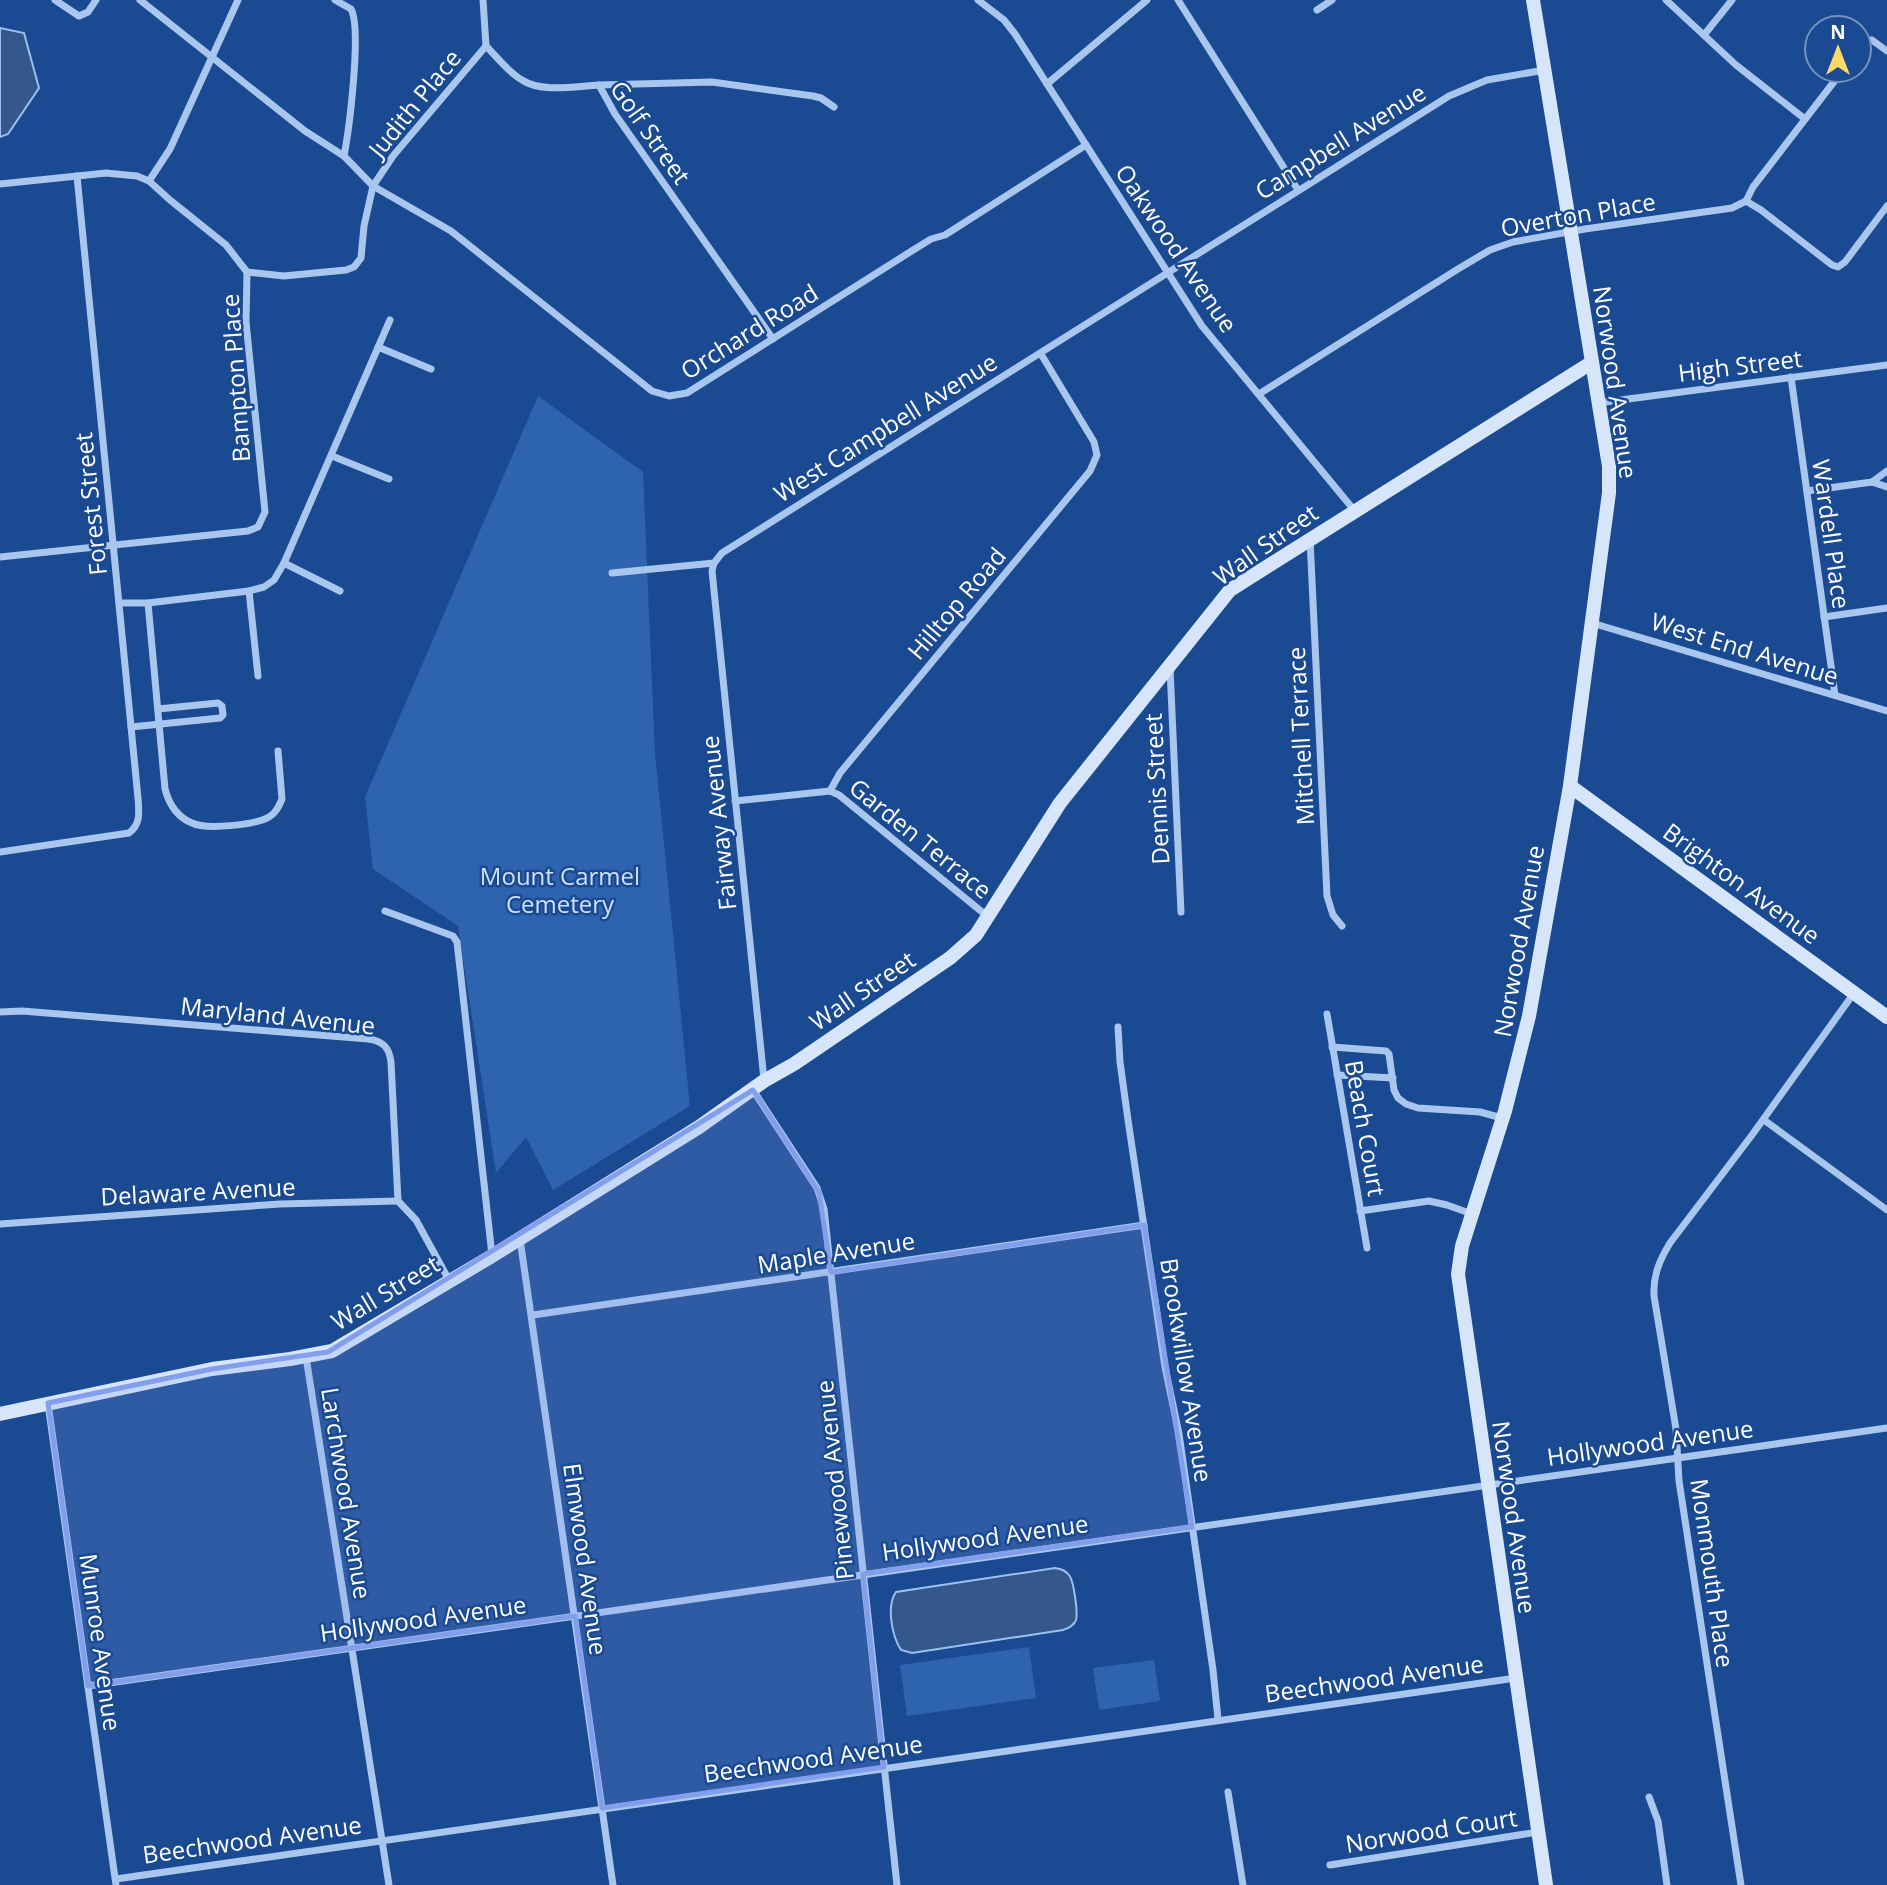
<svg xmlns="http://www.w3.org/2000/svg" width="1887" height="1885" viewBox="0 0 1887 1885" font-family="'Open Sans',sans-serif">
<rect width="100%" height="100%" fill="#1a4a91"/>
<g fill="#2d63af">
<path d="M538,396L643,472L655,754L690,1106L553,1190L526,1137L496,1173L458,926L373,869L365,797Z"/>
<path d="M1029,1647L1036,1698L907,1716L900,1665Z"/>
<path d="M1154,1660L1160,1701L1099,1710L1093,1668Z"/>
</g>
<g fill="#35588c" stroke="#9cc0f1" stroke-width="2">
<path d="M0,28L24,33L39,88L8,134L0,137Z"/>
<path d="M1055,1568C1061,1569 1065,1570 1069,1575C1074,1581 1078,1613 1076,1620C1074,1626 1068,1628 1063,1630L912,1653L901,1650C892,1636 886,1606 896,1592Z"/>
</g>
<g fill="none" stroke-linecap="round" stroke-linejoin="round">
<g stroke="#a9c6ef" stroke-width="7">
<path d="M55,0L79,16L88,12L96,0"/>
<path d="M140,0L305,131L344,156L373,186L451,231L652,391L669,396L687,393L910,252L931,239L945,235L1086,145"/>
<path d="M335,0L351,9C362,29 349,130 344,156"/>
<path d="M483,0L486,46C497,57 508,72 522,80C541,93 577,86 599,85L615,114L773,339"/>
<path d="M978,0L1004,20L1015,34L1202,326L1354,510"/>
<path d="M1178,0L1298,190"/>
<path d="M1666,0L1736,65L1805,119"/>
<path d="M1317,10L1332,0"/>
<path d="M1704,35L1732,0"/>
<path d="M1859,49L1866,41L1872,40L1887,51"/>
<path d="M1047,84L1147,0"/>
<path d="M599,85L712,82L813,96L821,98L834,107"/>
<path d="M149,181L170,149L238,0"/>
<path d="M0,184L106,173L137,176L149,181L170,200L226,245L247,272L246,322L265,512L258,527L248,531L0,557"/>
<path d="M1746,201L1753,187L1843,70"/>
<path d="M247,272L284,276L346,270L354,267L361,258L364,226L373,186L393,156L486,46"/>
<path d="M378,347L431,369"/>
<path d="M1791,377L1835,695"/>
<path d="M1259,394L1458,269L1490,250L1513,242L1585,229L1732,208L1746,201L1761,210L1832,265L1838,267L1845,262L1887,206"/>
<path d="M1598,403L1887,365"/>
<path d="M332,456L389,479"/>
<path d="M1872,482L1887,471"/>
<path d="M1807,491L1872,482L1887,487"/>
<path d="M1310,539L1327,896L1333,915L1342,926"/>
<path d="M284,563L340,591"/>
<path d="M714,563L712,571L764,1080"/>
<path d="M612,573L714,563L722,553L1449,96L1487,80L1545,70"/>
<path d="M249,591L258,676"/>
<path d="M119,603H148L249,591L264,587L274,580L284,563L390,320"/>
<path d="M148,603L165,789C169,804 177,817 192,823C206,830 255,825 269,817C276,813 279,806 282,799L278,751"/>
<path d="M1824,617L1887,608"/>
<path d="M1592,623L1887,711"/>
<path d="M1170,668L1181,912"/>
<path d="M131,727L220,718L223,715L222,706L218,703L158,709"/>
<path d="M830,791L839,795L987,916"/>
<path d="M735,801L830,791L840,773L1090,471L1097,455L1094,442L1041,354"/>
<path d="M0,852L129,833C141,824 139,812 138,798L77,176"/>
<path d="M385,911L453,936L457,942L492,1255"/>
<path d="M0,1012L22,1011L368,1039C383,1041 389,1047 391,1062L398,1201L416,1220L449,1280"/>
<path d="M1327,1014L1367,1248"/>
<path d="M1118,1027L1120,1062L1128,1120L1165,1367L1179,1434L1213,1670L1218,1719"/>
<path d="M1332,1047L1386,1051L1389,1054L1394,1090L1398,1098L1406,1104L1418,1108L1480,1112L1502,1118"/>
<path d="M1337,1075L1393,1078"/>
<path d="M753,1090L817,1188L824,1209L897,1885"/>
<path d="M1764,1120L1887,1210"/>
<path d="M1360,1211L1429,1201L1447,1205L1472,1214"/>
<path d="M0,1224L280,1204L398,1201"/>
<path d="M520,1239L613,1885"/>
<path d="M533,1315C737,1286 940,1255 1144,1225"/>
<path d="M306,1357L389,1885"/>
<path d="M48,1404L116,1885"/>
<path d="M88,1686L1887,1428"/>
<path d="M1228,1792L1243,1885"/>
<path d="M1649,1797L1658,1821L1667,1885"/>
<path d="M1330,1865L1538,1832"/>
<path d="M116,1879L1516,1678"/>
<path d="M1741,1885L1679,1481L1676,1429L1654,1296C1653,1276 1659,1261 1670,1243L1752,1135L1854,993"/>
</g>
<g stroke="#d6e5fa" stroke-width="14">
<path d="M1533,0L1609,466V493L1570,786L1529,1016L1505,1111L1462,1246L1458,1274L1546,1885"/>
<path d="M1570,786L1887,1017"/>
<path d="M0,1414L212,1369L290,1359L332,1351L492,1256L699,1127L764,1081L794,1064L950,958L976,935L1060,803L1230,590L1591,363"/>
</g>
</g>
<path fill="#839eea" fill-opacity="0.2" stroke="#839eea" stroke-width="5" stroke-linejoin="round" d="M753,1090L819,1192L831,1272L1144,1225L1192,1527L863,1574L884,1767L602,1808L575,1616L88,1686L48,1403L212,1369L328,1352Z"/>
<g text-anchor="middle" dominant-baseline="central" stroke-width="5" stroke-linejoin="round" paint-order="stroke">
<g font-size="24" fill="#fff" stroke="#1a4a91">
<text transform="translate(414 103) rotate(-51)">Judith Place</text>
<text transform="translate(651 132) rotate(55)">Golf Street</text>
<text transform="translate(1340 141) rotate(-32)">Campbell Avenue</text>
<text transform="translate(1578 214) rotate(-10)">Overton Place</text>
<text transform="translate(1177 248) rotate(56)">Oakwood Avenue</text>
<text transform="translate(749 331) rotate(-32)">Orchard Road</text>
<text transform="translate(1740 365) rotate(-7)">High Street</text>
<text transform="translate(235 378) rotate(-94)">Bampton Place</text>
<text transform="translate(1616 382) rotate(82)">Norwood Avenue</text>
<text transform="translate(885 427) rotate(-32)">West Campbell Avenue</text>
<text transform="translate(90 504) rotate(-96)">Forest Street</text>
<text transform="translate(1832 534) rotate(82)">Wardell Place</text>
<text transform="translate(1265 544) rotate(-35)">Wall Street</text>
<text transform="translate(956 603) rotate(-50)">Hilltop Road</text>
<text transform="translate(1745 648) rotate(17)">West End Avenue</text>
<text transform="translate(1300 736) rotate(-93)">Mitchell Terrace</text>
<text transform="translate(1156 789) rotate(-93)">Dennis Street</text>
<text transform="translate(718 823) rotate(-96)">Fairway Avenue</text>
<text transform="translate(921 838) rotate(39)">Garden Terrace</text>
<text transform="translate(1742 883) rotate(36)">Brighton Avenue</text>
<text transform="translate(1518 941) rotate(-80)">Norwood Avenue</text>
<text transform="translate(862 990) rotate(-34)">Wall Street</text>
<text transform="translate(278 1015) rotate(6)">Maryland Avenue</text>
<text transform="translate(1366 1128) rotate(80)">Beach Court</text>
<text transform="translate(198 1191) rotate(-3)">Delaware Avenue</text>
<text transform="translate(836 1252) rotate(-9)">Maple Avenue</text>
<text transform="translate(385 1292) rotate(-31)">Wall Street</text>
<text transform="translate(1187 1370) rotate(81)">Brookwillow Avenue</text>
<text transform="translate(1650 1442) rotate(-8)">Hollywood Avenue</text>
<text transform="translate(834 1480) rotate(-96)">Pinewood Avenue</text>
<text transform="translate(347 1493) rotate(81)">Larchwood Avenue</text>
<text transform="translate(1515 1517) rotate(82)">Norwood Avenue</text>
<text transform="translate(985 1537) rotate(-8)">Hollywood Avenue</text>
<text transform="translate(586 1559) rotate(82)">Elmwood Avenue</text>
<text transform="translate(1713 1573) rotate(82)">Monmouth Place</text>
<text transform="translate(423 1618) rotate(-8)">Hollywood Avenue</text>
<text transform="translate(101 1642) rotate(82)">Munroe Avenue</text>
<text transform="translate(1374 1678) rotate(-8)">Beechwood Avenue</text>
<text transform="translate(813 1758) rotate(-8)">Beechwood Avenue</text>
<text transform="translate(1431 1830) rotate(-9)">Norwood Court</text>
<text transform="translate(252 1839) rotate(-8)">Beechwood Avenue</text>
</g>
<g font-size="24" fill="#cfe1fa" stroke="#1a4a91">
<text x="560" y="875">Mount Carmel<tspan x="560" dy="28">Cemetery</tspan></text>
</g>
</g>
<g transform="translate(1838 49)"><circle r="33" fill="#1a4a91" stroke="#7692bd" stroke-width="2"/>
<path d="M0-5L12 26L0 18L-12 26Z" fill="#ffd967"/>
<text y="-10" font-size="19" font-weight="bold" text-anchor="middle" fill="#ffffff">N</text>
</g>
</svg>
